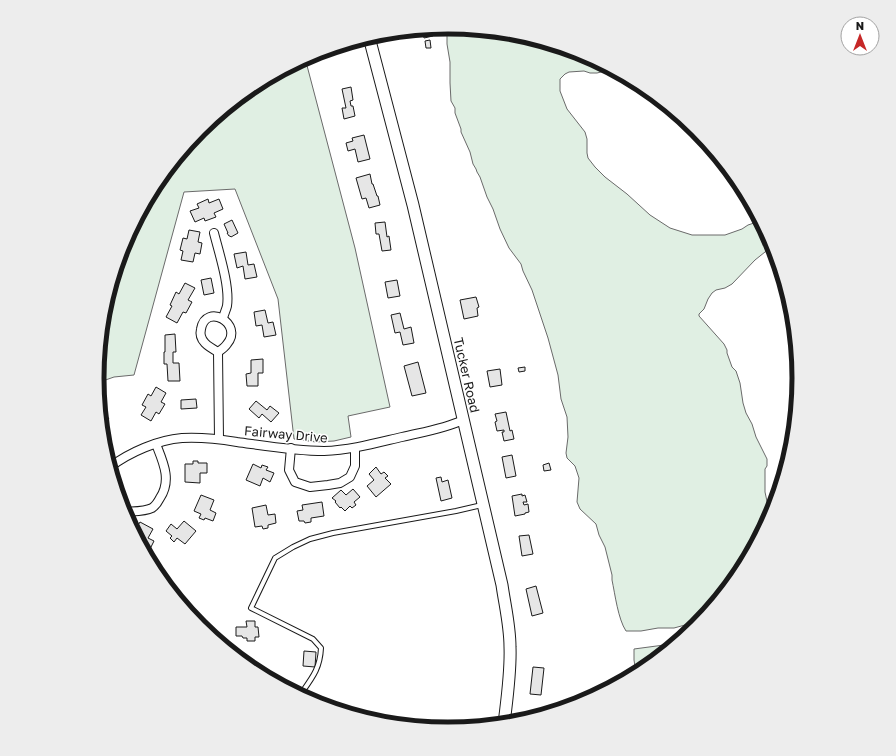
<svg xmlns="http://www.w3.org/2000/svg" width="896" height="756" viewBox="0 0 896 756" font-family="'Golos Text',sans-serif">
<rect width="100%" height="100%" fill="#fff"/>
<g fill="#e0efe3" stroke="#6a6a6a">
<path d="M445,27L517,34L583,54L615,71H605L597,73H590L584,71L569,72L565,74L560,79V91L567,109L585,132L587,139V153L588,158L595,167L605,177L627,194L650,215L670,228L692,235H725L742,229L748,225L760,221L772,244L774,248H770L755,260L732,284L725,288L716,290L712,293L708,299L704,309L699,314V316L724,344L727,350V353L732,367L736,371L740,383L743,403L746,413L752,424L756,437L767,459V466L765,469V492L768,506L771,514L740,573L697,625H685L674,628H658L641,631H626C618,619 615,594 612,580V575L605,547L599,535L596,524L580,509L577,502L579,478L575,466L567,458L566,453L568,437L567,417L561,399L558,375L548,338L532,290L523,271L521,264L509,248L500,229L493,209L487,197L480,177L477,172L476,169L473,164L470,152L461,132V129L455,113V108L451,101L450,83V62L447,44V35Z"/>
<path d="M305,58L355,248L390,407L348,416L351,437L334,441L316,442L294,439L278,299L235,189L184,192L134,375L114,377L97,383V378L104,309L124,243L156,183L200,130L253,86Z"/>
<path d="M678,641L643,670L636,673L634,660V649L664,645Z"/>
</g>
<g fill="#e6e6e6" stroke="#1a1a1a">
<path d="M431,29L433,36L424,38L422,30Z"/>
<path d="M430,40L431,48H426L425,41Z"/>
<path d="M351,87L353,100L350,101L351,106H353L355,116L344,119L342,108H346L342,89Z"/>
<path d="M364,135L370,159L358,162L355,149L348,151L346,143L353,141L352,138Z"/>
<path d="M370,174L372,184H373L377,196H378L380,205L369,208L366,198L362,199L356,178Z"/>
<path d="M208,199L209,203L219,199L223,209L214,213L216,217L205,221L204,218L195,222L190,211L199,208L197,204Z"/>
<path d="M232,220L238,233L231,237L230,236H229L227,233H228L224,224Z"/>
<path d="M385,222L387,237L389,236L391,250L382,251L379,234H376L375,223Z"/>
<path d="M189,230L200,232L198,242L202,243L200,254L195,253L193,262L181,260L183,251L180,250L183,238L187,239Z"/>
<path d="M246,252L248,265L254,264L257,277L245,279L243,266L237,268L234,254Z"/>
<path d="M211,278L214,293L204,295L201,280Z"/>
<path d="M397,280L400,296L388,298L385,282Z"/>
<path d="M185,283L195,288L188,300L192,302L186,313L183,312L177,323L166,317L172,306L170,305L176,292L179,294Z"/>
<path d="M476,297L479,307L477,308L478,316L464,319L460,300Z"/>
<path d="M265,310L268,323L273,322L276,335L264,337L262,325L256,326L254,312Z"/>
<path d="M400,313L404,329L411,327L414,343L403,345L400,332L395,333L391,315Z"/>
<path d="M175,334L176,352H173V363H179L180,381H168L167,364H164V352H165V335Z"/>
<path d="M263,359V373H258V386H247L246,374L251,373V360Z"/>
<path d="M418,362L426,393L412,396L404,366Z"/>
<path d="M525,367V371L519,372L518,368Z"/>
<path d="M500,369L502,385L490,387L487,371Z"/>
<path d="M156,387L166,393L161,402L165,404L159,414L156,412L151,421L141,415L146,407L142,405L148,394L151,396Z"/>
<path d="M196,399L197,408L181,409V400Z"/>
<path d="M256,401L267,410L270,406L279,413L271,422L262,414L259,418L249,409Z"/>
<path d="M100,407L109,419L102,424Z"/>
<path d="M506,412L510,431L512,430L514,439L504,441L502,432H504V430L497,431L495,422L497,421L495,414Z"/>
<path d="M512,455L516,476L506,478L502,457Z"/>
<path d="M193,461H198V463H207V473H200V483L185,482V464H193Z"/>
<path d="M549,463L551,470L544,471L543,465Z"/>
<path d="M253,464L261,468L262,465L268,467L266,470L274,473L270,482L263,478L260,486L246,480Z"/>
<path d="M376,467L381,474L384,472L388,476L385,478L391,484L376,497L367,486L374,480L369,474Z"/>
<path d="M441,477L442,482L448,480L452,498L441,501L436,478Z"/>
<path d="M353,489L360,497L354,502L356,505L352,508L350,506L345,511L341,507L340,508L335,502L336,501L332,498L341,490L346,495Z"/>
<path d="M522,494V496L525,495L527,502H523L524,505L528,504L529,512L525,513V514L515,516L512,496Z"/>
<path d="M201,495L214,500L210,510L216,513L213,521L205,518L204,520L199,518L201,514L194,511Z"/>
<path d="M322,502L324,516L311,518V522L305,523L304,521H299L297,511L303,510L302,505Z"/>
<path d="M266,505L268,515L275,514L276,523L268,525V528L263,529L262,526L255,527L252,508Z"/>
<path d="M184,521L196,531L185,544L177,538L174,542L170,538L172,536L166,531L171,524L177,529Z"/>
<path d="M140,522L153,529L148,538L154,541L149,551L142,546L134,532Z"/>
<path d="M529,535L533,554L522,556L519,536Z"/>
<path d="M536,586L543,613L532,616L526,589Z"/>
<path d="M246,621H255V627H258L259,637H255V641H247V638H243L242,636H236V627H247Z"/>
<path d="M304,651L316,652L315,667L303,666Z"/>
<path d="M533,667L544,668L541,695L530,694Z"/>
</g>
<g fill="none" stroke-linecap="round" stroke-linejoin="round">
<defs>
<path id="service" d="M300,695C312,678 320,669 321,648L313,639L251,608L275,558L293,547L310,539L333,533L456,511L482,505"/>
<g id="minor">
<path d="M214,233C219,253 230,286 227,306C226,310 224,314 223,318"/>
<path d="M218,352C221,350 225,347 227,344C244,324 206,302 201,329C198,341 209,347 218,352L219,439"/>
<path d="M291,448L289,470L295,482L310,487L328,485L340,483L350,477L355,466V448"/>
<path d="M110,467C130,452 158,440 182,438C200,437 219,439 237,442C266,446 295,451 324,451C351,450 376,443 402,437C423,432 444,429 463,420"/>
<path d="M123,512C132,511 144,512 152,508C155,506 158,502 160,498C172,480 163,462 156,444"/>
</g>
<path id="secondary" d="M369,37L413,205L502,585C505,606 510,626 510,647C511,672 507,698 504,724"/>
</defs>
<use href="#service" stroke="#1a1a1a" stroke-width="6"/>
<use href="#minor" stroke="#1a1a1a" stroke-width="10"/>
<use href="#secondary" stroke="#1a1a1a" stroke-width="13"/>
<use href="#service" stroke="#fff" stroke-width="4"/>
<use href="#minor" stroke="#fff" stroke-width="8"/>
<use href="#secondary" stroke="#fff" stroke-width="11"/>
</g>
<g text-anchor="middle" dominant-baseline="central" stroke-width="3" stroke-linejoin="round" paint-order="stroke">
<g font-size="13" fill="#1a1a1a" stroke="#fff">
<text transform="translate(467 375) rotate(77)">Tucker Road</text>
<text transform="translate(286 434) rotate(5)">Fairway Drive</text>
</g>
</g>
<path d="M0 0H896V756H0ZM104 378a344 344 0 1 1 688 0a344 344 0 1 1-688 0Z" fill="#ededed" fill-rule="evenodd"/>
<path fill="none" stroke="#1a1a1a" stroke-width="5" d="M104 378a344 344 0 1 1 688 0a344 344 0 1 1-688 0Z"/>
<g transform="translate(860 36)"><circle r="19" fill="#ffffff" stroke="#a3a3a3"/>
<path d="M0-3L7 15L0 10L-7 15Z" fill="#c62828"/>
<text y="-6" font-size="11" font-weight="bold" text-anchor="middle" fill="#1a1a1a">N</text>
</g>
</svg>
